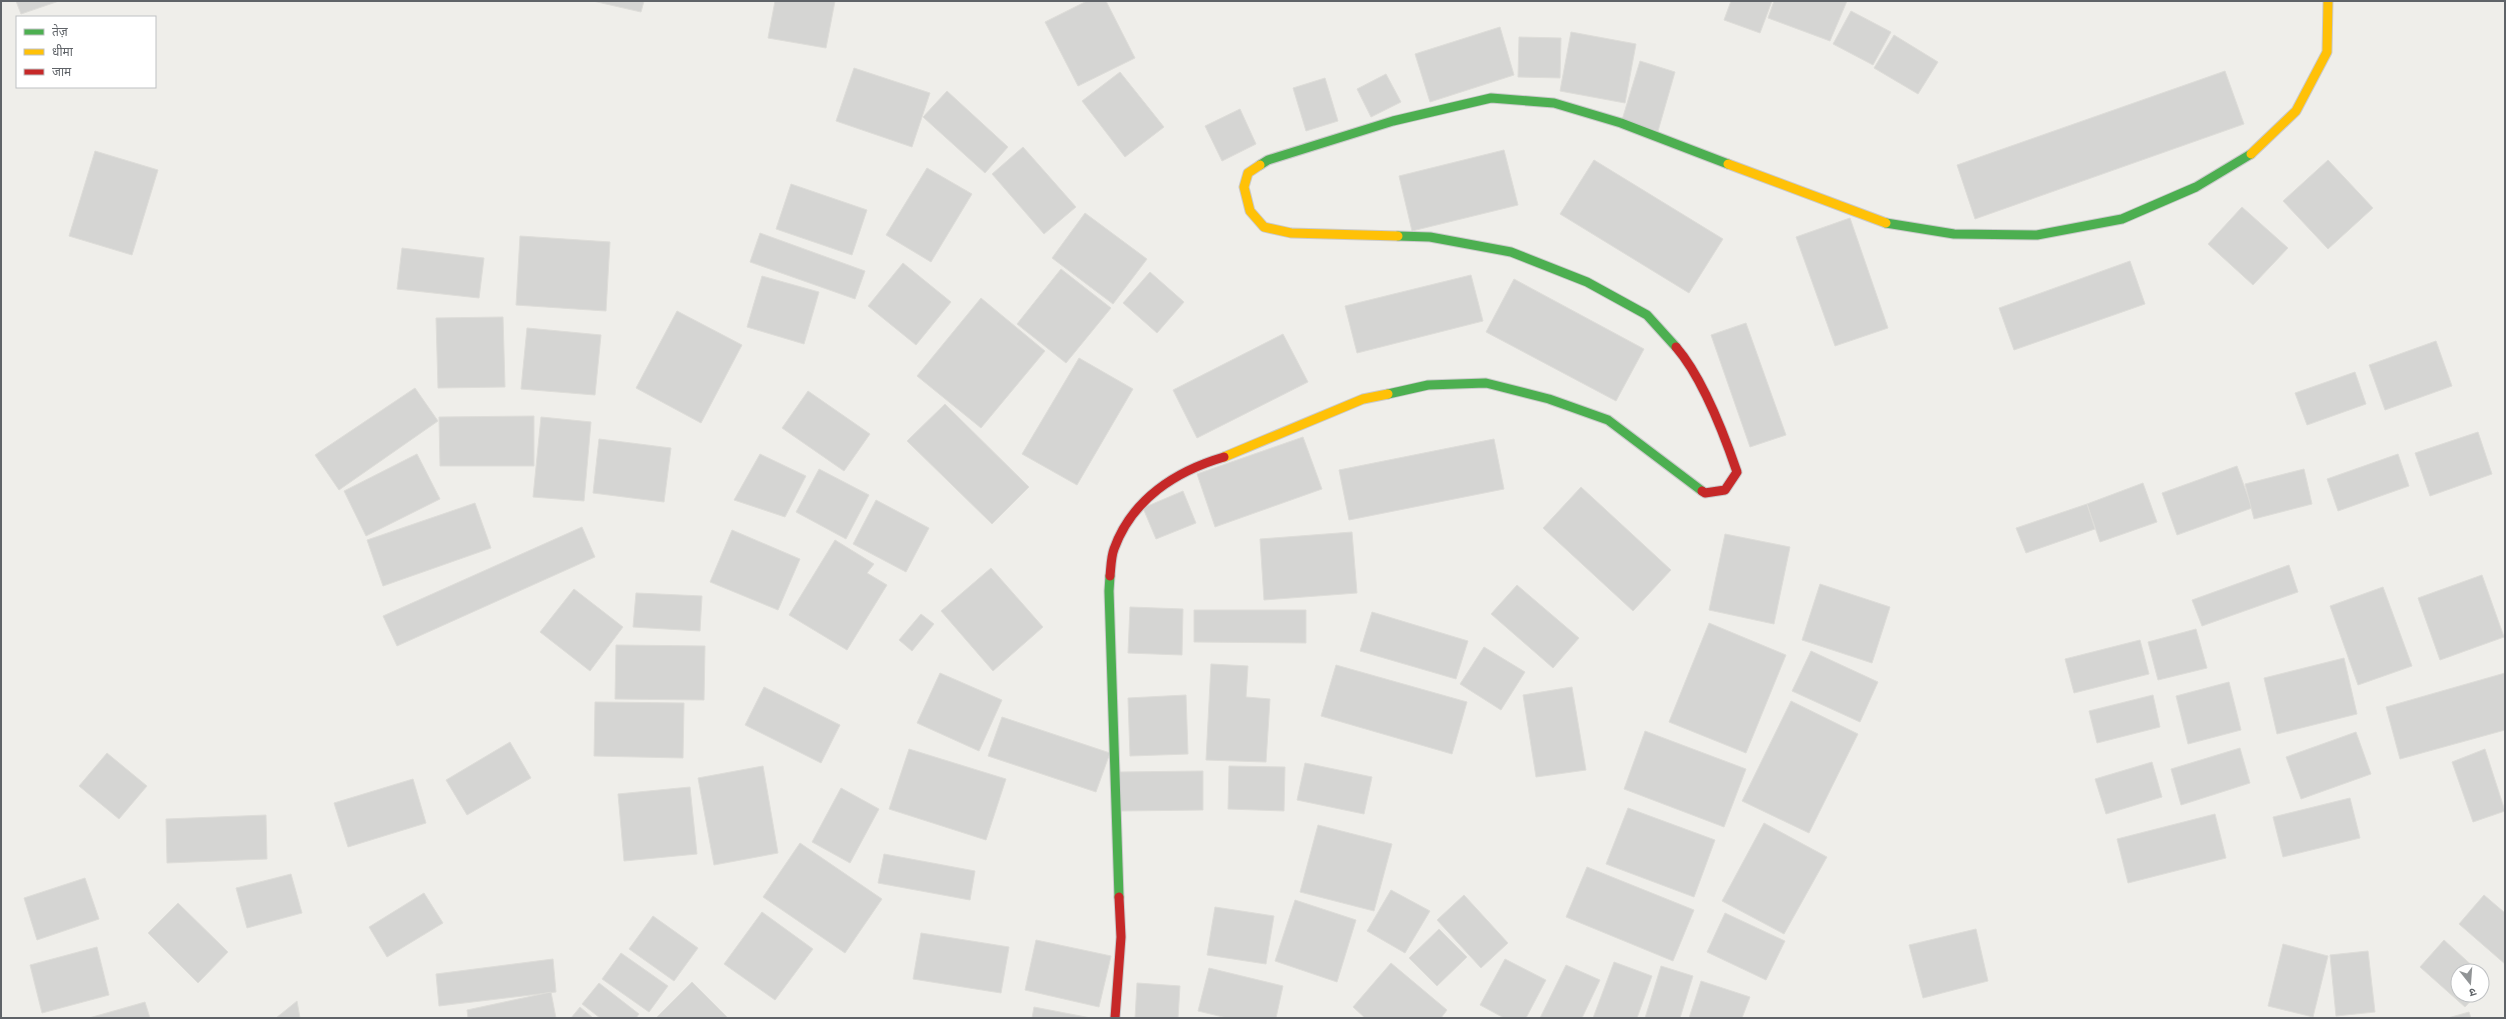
<svg xmlns="http://www.w3.org/2000/svg" width="2506" height="1019" viewBox="0 0 2506 1019" font-family="Cabin,'Noto Sans Devanagari',sans-serif">
<rect width="100%" height="100%" fill="#efeeea"/>
<g fill="#d5d5d3" stroke="#deddd9">
<path d="M16,1H59L21,14Z"/>
<path d="M593,1H644L641,12Z"/>
<path d="M775,1H835L826,48L768,38Z"/>
<path d="M1087,1H1106L1135,58L1078,86L1045,22Z"/>
<path d="M1731,1H1772L1760,33L1724,20Z"/>
<path d="M1774,1H1847L1830,41L1768,18Z"/>
<path d="M1851,11L1891,32L1873,65L1833,44Z"/>
<path d="M1500,27L1514,75L1430,102L1415,54Z"/>
<path d="M1571,32L1636,44L1625,103L1560,91Z"/>
<path d="M1894,35L1938,62L1918,94L1874,68Z"/>
<path d="M1519,37L1561,38L1560,78L1518,77Z"/>
<path d="M1640,61L1675,72L1658,131L1622,120Z"/>
<path d="M854,68L930,93L912,147L836,121Z"/>
<path d="M2225,71L2244,124L1975,219L1957,165Z"/>
<path d="M1120,72L1164,127L1125,157L1082,101Z"/>
<path d="M1386,74L1401,102L1371,117L1357,89Z"/>
<path d="M1325,78L1338,121L1306,131L1293,88Z"/>
<path d="M947,91L1008,147L985,173L923,117Z"/>
<path d="M1240,109L1256,144L1222,161L1205,126Z"/>
<path d="M1023,147L1076,207L1044,234L992,174Z"/>
<path d="M1504,150L1518,205L1412,231L1399,176Z"/>
<path d="M95,151L158,170L132,255L69,236Z"/>
<path d="M1594,160L1723,239L1689,293L1560,214Z"/>
<path d="M2328,160L2373,208L2328,249L2283,201Z"/>
<path d="M927,168L972,194L931,262L886,235Z"/>
<path d="M791,184L867,210L852,255L776,229Z"/>
<path d="M2242,207L2288,248L2253,285L2208,244Z"/>
<path d="M1085,213L1147,259L1113,304L1052,258Z"/>
<path d="M1850,218L1888,328L1835,346L1796,237Z"/>
<path d="M760,233L865,271L855,299L750,262Z"/>
<path d="M520,236L610,242L606,311L516,305Z"/>
<path d="M402,248L484,258L479,298L397,289Z"/>
<path d="M2130,261L2145,304L2014,350L1999,308Z"/>
<path d="M903,263L951,302L916,345L868,306Z"/>
<path d="M1061,269L1111,308L1066,363L1017,324Z"/>
<path d="M1150,272L1184,302L1157,333L1123,303Z"/>
<path d="M1471,275L1483,321L1357,353L1345,306Z"/>
<path d="M762,276L819,292L804,344L747,327Z"/>
<path d="M1514,279L1644,349L1616,401L1486,332Z"/>
<path d="M981,298L1045,351L981,428L917,376Z"/>
<path d="M677,311L742,345L701,423L636,388Z"/>
<path d="M503,317L505,387L438,388L436,318Z"/>
<path d="M1746,323L1786,435L1750,447L1711,335Z"/>
<path d="M527,328L601,335L595,395L521,389Z"/>
<path d="M1283,334L1308,382L1197,438L1173,390Z"/>
<path d="M2436,341L2452,386L2385,410L2369,365Z"/>
<path d="M1079,358L1133,389L1077,485L1022,454Z"/>
<path d="M2355,372L2366,404L2307,425L2295,393Z"/>
<path d="M415,388L438,421L339,490L315,455Z"/>
<path d="M808,391L870,434L844,471L782,428Z"/>
<path d="M945,404L1029,487L992,524L907,441Z"/>
<path d="M534,416V466H440L439,417Z"/>
<path d="M541,417L591,422L584,501L533,497Z"/>
<path d="M2478,432L2492,474L2430,496L2415,453Z"/>
<path d="M1303,437L1322,489L1215,527L1197,474Z"/>
<path d="M599,439L671,448L664,502L593,493Z"/>
<path d="M1494,439L1504,489L1349,520L1339,470Z"/>
<path d="M417,454L440,499L366,536L344,491Z"/>
<path d="M760,454L806,476L785,517L734,500Z"/>
<path d="M2398,454L2409,486L2338,511L2327,479Z"/>
<path d="M2237,466L2252,508L2177,535L2162,493Z"/>
<path d="M819,469L869,495L846,539L796,512Z"/>
<path d="M2304,469L2312,504L2254,519L2245,484Z"/>
<path d="M2143,483L2157,522L2100,542L2087,504Z"/>
<path d="M1581,487L1671,570L1633,611L1543,528Z"/>
<path d="M1183,491L1196,523L1156,539L1143,508Z"/>
<path d="M876,500L929,528L906,572L853,544Z"/>
<path d="M475,503L491,548L383,586L367,540Z"/>
<path d="M2087,504L2095,529L2026,553L2016,528Z"/>
<path d="M582,527L595,557L397,646L383,616Z"/>
<path d="M732,530L800,559L778,610L710,582Z"/>
<path d="M1352,532L1357,593L1264,600L1260,539Z"/>
<path d="M1725,534L1790,547L1774,624L1709,610Z"/>
<path d="M835,540L874,564L867,573L887,585L847,650L789,615Z"/>
<path d="M2289,565L2298,592L2202,626L2192,600Z"/>
<path d="M991,568L1043,627L993,671L941,611Z"/>
<path d="M2482,575L2504,637L2440,660L2418,598Z"/>
<path d="M1820,584L1890,607L1872,663L1802,640Z"/>
<path d="M1517,585L1579,638L1553,668L1491,614Z"/>
<path d="M2383,587L2412,666L2358,685L2330,606Z"/>
<path d="M574,589L623,627L590,671L540,632Z"/>
<path d="M636,593L702,596L700,631L633,627Z"/>
<path d="M1130,607L1183,609L1182,655L1128,653Z"/>
<path d="M1194,610H1306V643L1194,642Z"/>
<path d="M1372,612L1468,641L1456,679L1360,651Z"/>
<path d="M921,614L934,624L912,651L899,640Z"/>
<path d="M1709,623L1786,655L1746,753L1669,722Z"/>
<path d="M2196,629L2207,668L2158,680L2148,642Z"/>
<path d="M2140,640L2149,674L2074,693L2065,659Z"/>
<path d="M616,645L705,646L704,700L615,699Z"/>
<path d="M1484,647L1525,672L1501,710L1460,684Z"/>
<path d="M1811,651L1878,682L1860,722L1792,691Z"/>
<path d="M2344,658L2357,714L2277,734L2264,678Z"/>
<path d="M1211,664L1248,666L1246,697L1270,699L1266,762L1206,760Z"/>
<path d="M1336,665L1467,702L1452,754L1321,716Z"/>
<path d="M940,673L1002,700L979,751L917,723Z"/>
<path d="M2505,673V730L2400,759L2386,707Z"/>
<path d="M2229,682L2241,730L2188,744L2176,696Z"/>
<path d="M764,687L840,725L821,763L745,725Z"/>
<path d="M1572,687L1586,770L1536,777L1523,695Z"/>
<path d="M1186,695L1188,754L1130,756L1128,698Z"/>
<path d="M2153,695L2160,727L2097,743L2089,711Z"/>
<path d="M1791,701L1858,734L1809,833L1742,801Z"/>
<path d="M595,702L684,703L683,758L594,756Z"/>
<path d="M1002,717L1110,753L1096,792L988,756Z"/>
<path d="M1645,731L1746,769L1724,827L1624,789Z"/>
<path d="M2356,732L2371,774L2301,799L2286,757Z"/>
<path d="M510,742L531,778L467,815L446,780Z"/>
<path d="M2240,748L2250,783L2181,805L2171,769Z"/>
<path d="M909,749L1006,779L986,840L889,809Z"/>
<path d="M2485,749L2505,811L2473,822L2452,762Z"/>
<path d="M107,753L147,786L119,819L79,786Z"/>
<path d="M2152,762L2162,797L2106,814L2095,779Z"/>
<path d="M1305,763L1372,777L1364,814L1297,800Z"/>
<path d="M763,766L778,853L714,865L698,778Z"/>
<path d="M1229,766L1285,767L1284,811L1228,809Z"/>
<path d="M1203,771V810L1120,811V772Z"/>
<path d="M413,779L426,823L348,847L334,803Z"/>
<path d="M690,787L697,854L624,861L618,794Z"/>
<path d="M841,788L879,809L850,863L812,842Z"/>
<path d="M2350,798L2360,838L2283,857L2273,817Z"/>
<path d="M1628,808L1715,840L1694,897L1606,864Z"/>
<path d="M2215,814L2226,858L2128,883L2117,839Z"/>
<path d="M266,815L267,859L167,863L166,819Z"/>
<path d="M1764,823L1827,857L1784,934L1722,901Z"/>
<path d="M1318,825L1392,844L1374,911L1300,892Z"/>
<path d="M800,843L882,899L845,953L763,897Z"/>
<path d="M884,854L975,871L970,900L878,883Z"/>
<path d="M1587,867L1694,910L1673,961L1566,917Z"/>
<path d="M291,874L302,913L247,928L236,888Z"/>
<path d="M85,878L99,919L37,940L24,898Z"/>
<path d="M1391,890L1430,911L1405,953L1367,931Z"/>
<path d="M424,893L443,923L387,957L369,927Z"/>
<path d="M1464,895L1508,943L1481,968L1437,920Z"/>
<path d="M2484,895L2505,913V964L2459,924Z"/>
<path d="M1295,900L1356,920L1337,982L1275,961Z"/>
<path d="M178,903L228,952L198,983L148,933Z"/>
<path d="M1215,907L1274,916L1266,964L1207,955Z"/>
<path d="M762,912L813,949L775,1000L724,964Z"/>
<path d="M1725,913L1785,941L1766,980L1707,952Z"/>
<path d="M653,916L698,948L674,981L629,949Z"/>
<path d="M1439,929L1467,957L1437,986L1409,958Z"/>
<path d="M1976,929L1988,981L1923,998L1909,945Z"/>
<path d="M921,933L1009,947L1001,993L913,979Z"/>
<path d="M1036,940L1111,956L1099,1007L1025,990Z"/>
<path d="M2444,940L2478,971H2458V995H2476L2465,1007L2420,967Z"/>
<path d="M2283,944L2328,956L2313,1017L2268,1006Z"/>
<path d="M97,947L109,995L42,1013L30,965Z"/>
<path d="M2368,951L2375,1012L2336,1016L2330,955Z"/>
<path d="M621,953L668,986L649,1012L602,979Z"/>
<path d="M553,959L556,992L439,1006L436,974Z"/>
<path d="M1505,959L1546,980L1526,1018H1504L1480,1005Z"/>
<path d="M1614,962L1652,976L1637,1018H1593Z"/>
<path d="M1391,963L1447,1010L1441,1018H1365L1353,1007Z"/>
<path d="M1566,965L1600,980L1582,1018H1540Z"/>
<path d="M1661,966L1693,976L1680,1018H1645Z"/>
<path d="M1209,968L1283,986L1276,1018H1227L1198,1011Z"/>
<path d="M2482,974L2489,981L2482,988Z"/>
<path d="M1701,981L1750,997L1742,1018H1689Z"/>
<path d="M692,982L728,1018H656Z"/>
<path d="M599,983L639,1014L636,1018H600L582,1004Z"/>
<path d="M1137,983L1180,986L1178,1018H1135Z"/>
<path d="M551,992L556,1018H468L467,1010Z"/>
<path d="M297,1001L300,1018H276Z"/>
<path d="M145,1002L150,1018H89Z"/>
<path d="M580,1007L593,1018H571Z"/>
<path d="M1034,1007L1091,1018H1032Z"/>
<path d="M2469,1012L2471,1018H2448Z"/>
</g>
<g fill="none" stroke-linecap="round" stroke-linejoin="round">
<defs>
<g id="fast">
<path d="M1260,165L1268,160L1393,121L1491,98L1554,103L1621,123L1728,164"/>
<path d="M1886,223L1954,234L2037,235L2122,219L2196,187L2251,154"/>
<path d="M1398,236L1430,237L1511,252L1587,282L1647,315L1676,347"/>
<path d="M1388,394L1428,385L1486,383L1549,399L1608,420L1702,491"/>
<path d="M1110,576L1109,591L1119,897"/>
</g>
<g id="slow">
<path d="M2251,154L2296,111L2327,52L2328,1"/>
<path d="M1728,164L1886,223"/>
<path d="M1260,165L1248,173L1244,187L1250,211L1264,227L1291,233L1398,236"/>
<path d="M1224,457L1363,399L1388,394"/>
</g>
<g id="jam">
<path d="M1676,347C1702,377 1724,434 1737,472L1725,490L1705,493L1702,491"/>
<path d="M1110,576C1111,567 1111,557 1114,549C1132,499 1176,471 1224,457"/>
<path d="M1115,1018L1121,937L1119,897"/>
</g>
</defs>
<use href="#fast" stroke="#cacacb" stroke-width="11"/>
<use href="#slow" stroke="#cacacb" stroke-width="11"/>
<use href="#jam" stroke="#cacacb" stroke-width="11"/>
<use href="#fast" stroke="#4caf50" stroke-width="9"/>
<use href="#slow" stroke="#ffc107" stroke-width="9"/>
<use href="#jam" stroke="#c62828" stroke-width="9"/>
</g>
<rect width="2506" height="1019" fill="none" stroke="#5f6368" stroke-width="4"/>
<rect x="16" y="16" width="140" height="72" fill="#ffffff" stroke="#bfc1c3"/>
<rect x="24" y="29" width="20" height="6" fill="#4caf50" stroke="#bfc1c3"/>
<text x="52" y="36" font-size="12" fill="#5f6368">तेज़</text>
<rect x="24" y="49" width="20" height="6" fill="#ffc107" stroke="#bfc1c3"/>
<text x="52" y="56" font-size="12" fill="#5f6368">धीमा</text>
<rect x="24" y="69" width="20" height="6" fill="#c62828" stroke="#bfc1c3"/>
<text x="52" y="76" font-size="12" fill="#5f6368">जाम</text>
<g transform="translate(2470 983) rotate(163)"><circle r="19" fill="#ffffff" stroke="#bfc1c3"/>
<path d="M0-3L7 15L0 10L-7 15Z" fill="#919496"/>
<text y="-6" font-size="11" font-weight="bold" text-anchor="middle" fill="#5f6368">उ</text>
</g>
</svg>
